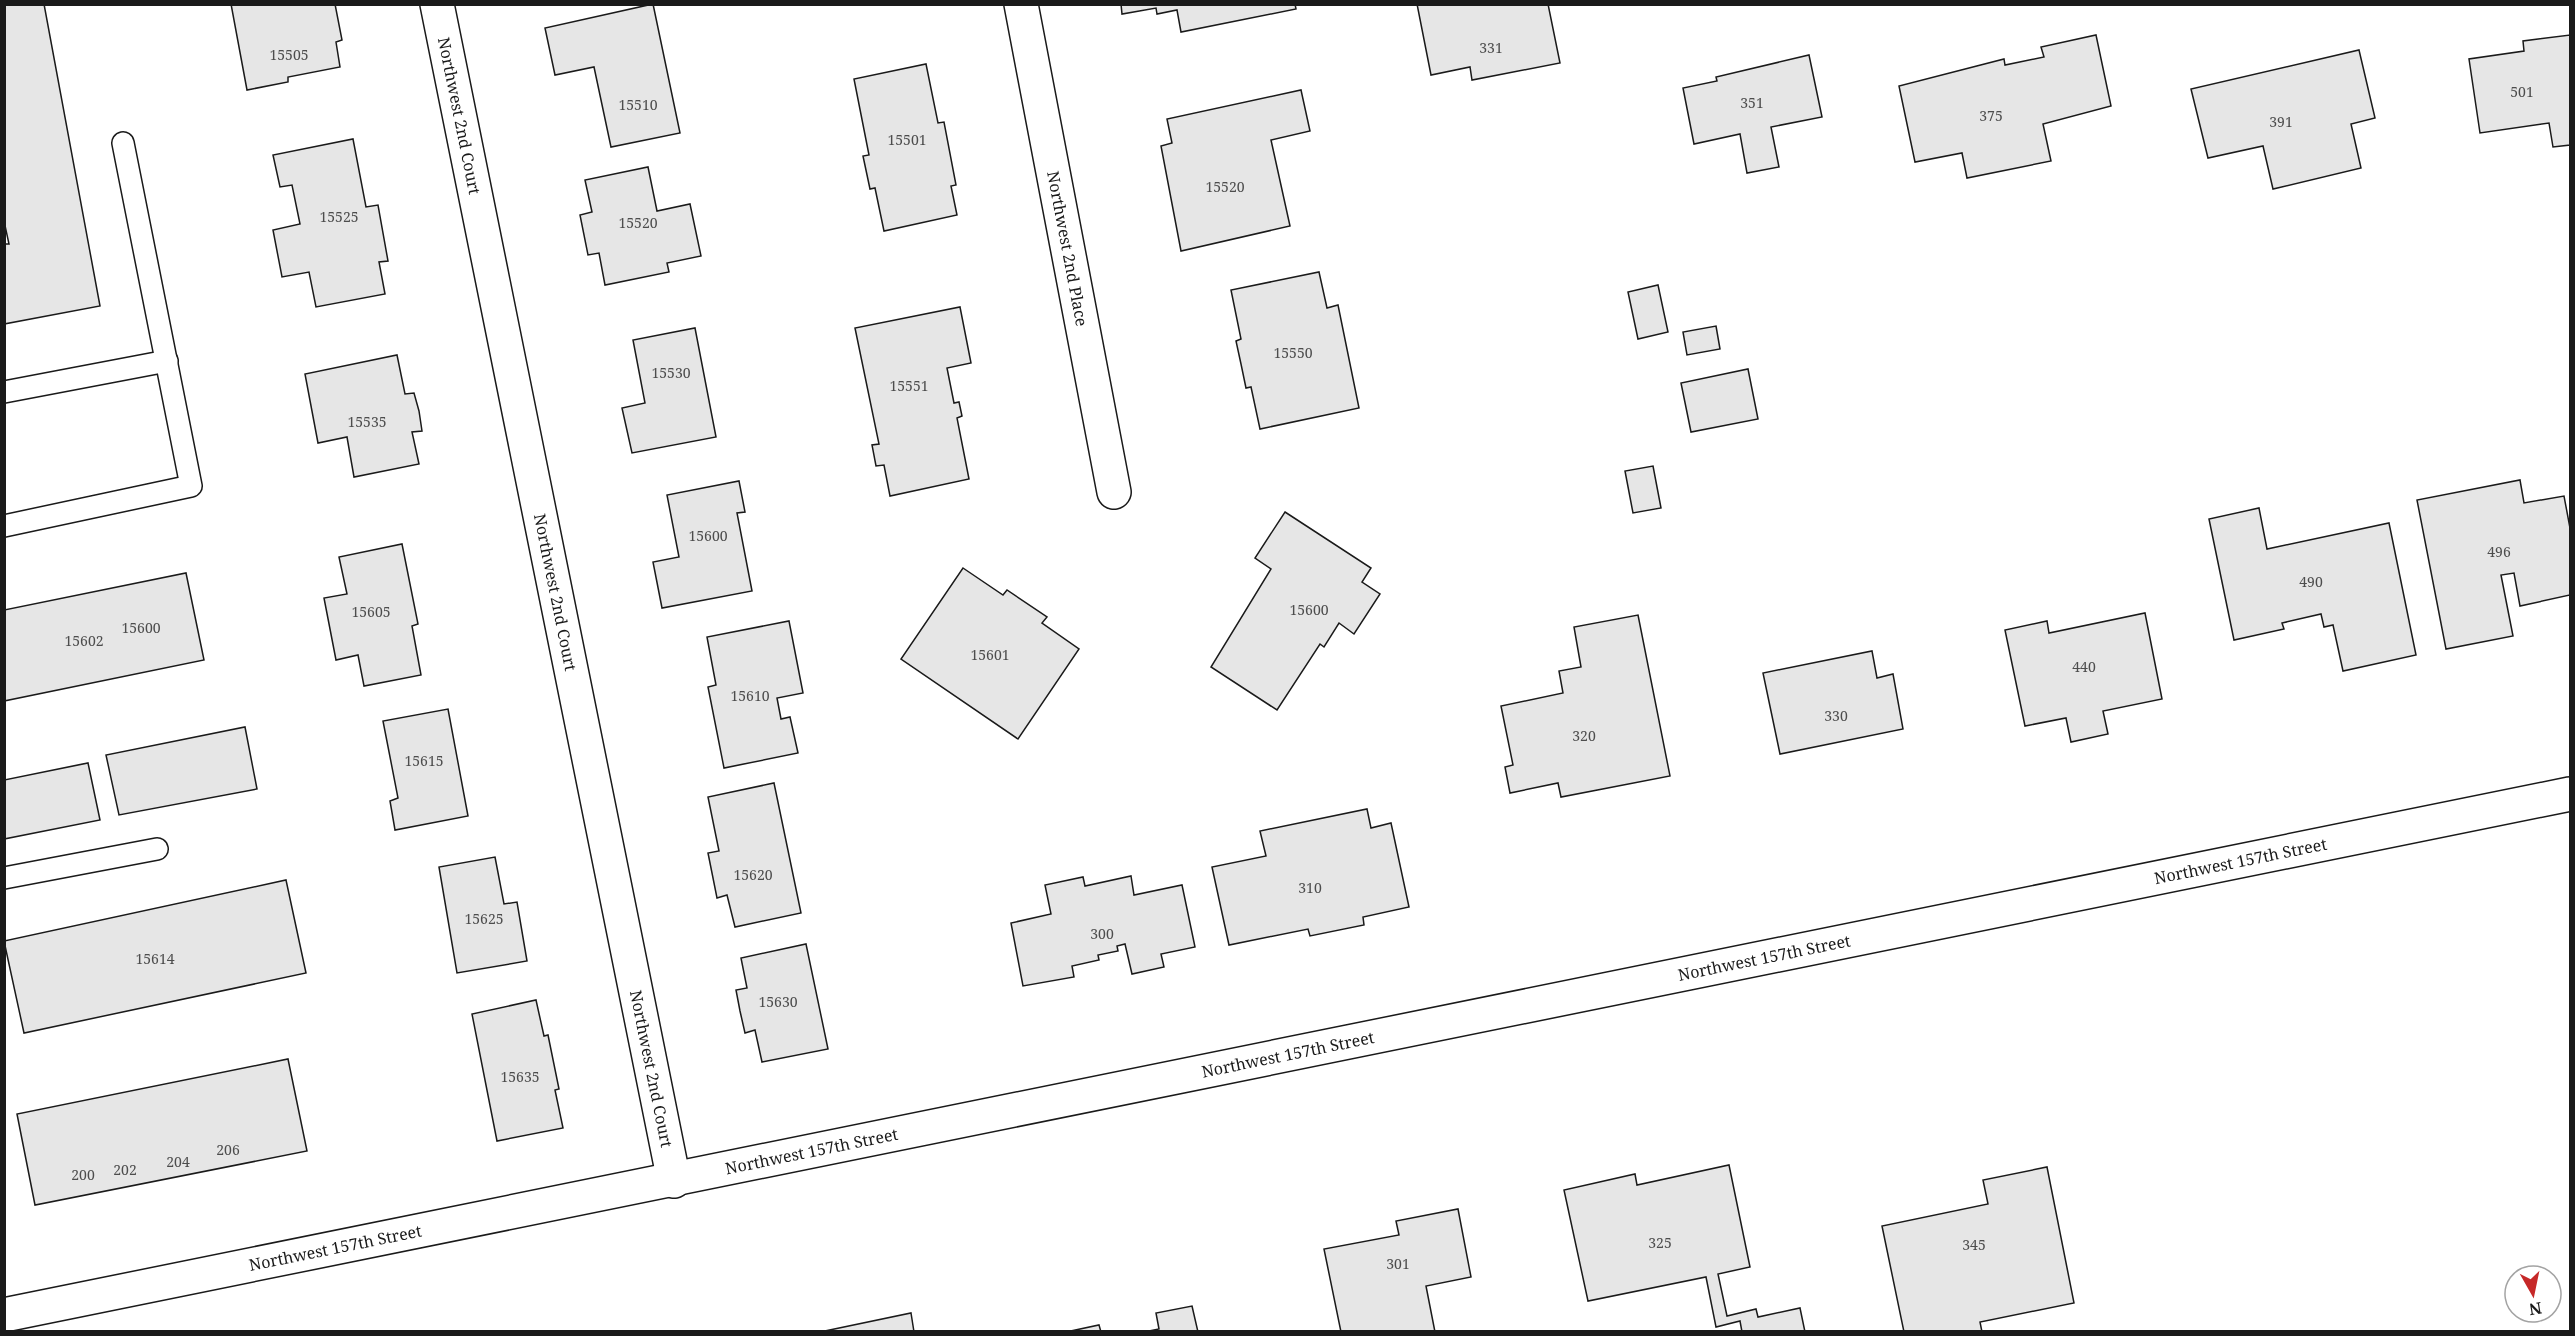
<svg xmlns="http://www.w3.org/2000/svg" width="2575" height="1336" viewBox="0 0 2575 1336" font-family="'Noto Serif',serif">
<rect width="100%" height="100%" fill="#fff"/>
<g fill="#e6e6e6" stroke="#1a1a1a" stroke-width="1.5">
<path d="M4,4H44L100,306L4,324V244H9L4,221Z"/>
<path d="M231,4H335L342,40L336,42L340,67L288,77V82L247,90Z"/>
<path d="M653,4L680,133L611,147L594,67L555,75L545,28Z"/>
<path d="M1121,4H1295L1296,9L1181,32L1177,10L1157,14L1156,8L1122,14Z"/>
<path d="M1417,4H1548L1560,63L1472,80L1470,67L1431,75Z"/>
<path d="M2096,35L2111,106L2043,124L2051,161L1967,178L1962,153L1915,162L1899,86L2004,59L2005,65L2044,57L2041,47Z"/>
<path d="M2570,35V145L2553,147L2549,123L2480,133L2469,59L2524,51L2523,41Z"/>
<path d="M2359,50L2375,118L2351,124L2361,168L2273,189L2263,146L2208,158L2191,89Z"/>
<path d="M1809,55L1822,117L1771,127L1779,167L1747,173L1740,134L1694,144L1683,88L1717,81L1716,77Z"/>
<path d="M926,64L938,123L944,122L956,185L951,186L957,215L884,231L875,188L870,189L863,156L869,155L854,79Z"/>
<path d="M1301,90L1310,131L1271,140L1290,226L1181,251L1161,146L1172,143L1167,119Z"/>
<path d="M353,139L366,207L378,205L388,261L379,262L385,294L316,307L309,272L282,277L273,230L300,224L292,185L280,187L273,155Z"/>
<path d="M648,167L657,211L690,204L701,256L667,263L669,272L605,285L599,253L588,255L580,215L592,212L585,180Z"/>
<path d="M1319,272L1327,308L1338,305L1359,408L1260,429L1251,387L1246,388L1241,364L1236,341L1241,339L1231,290Z"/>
<path d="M1658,285L1668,332L1638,339L1628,292Z"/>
<path d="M960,307L971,363L947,368L954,403L959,402L962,416L957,418L969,479L890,496L884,465L876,466L872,445L879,444L855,328Z"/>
<path d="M1716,326L1720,349L1687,355L1683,332Z"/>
<path d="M695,328L716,437L632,453L622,408L645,403L633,340Z"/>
<path d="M397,355L405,394L414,393L419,411L422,431L412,432L419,464L354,477L347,437L318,443L305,374Z"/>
<path d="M1748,369L1758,419L1691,432L1681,383Z"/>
<path d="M1653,466L1661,508L1633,513L1625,471Z"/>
<path d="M2520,480L2524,503L2564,496L2570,528V595L2520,606L2514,573L2501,575L2513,636L2446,649L2417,500Z"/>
<path d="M739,481L745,512L737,513L752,591L662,608L653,562L679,557L667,495Z"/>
<path d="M2259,508L2267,549L2389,523L2416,655L2343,671L2333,625L2324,627L2321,614L2282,623L2284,629L2234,640L2209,519Z"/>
<path d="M1285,512L1371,568L1362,582L1380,594L1354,634L1339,623L1324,647L1320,644L1277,710L1211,667L1271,569L1255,558Z"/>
<path d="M402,544L418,624L412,626L421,675L364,686L358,655L336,660L324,598L347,594L339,557Z"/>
<path d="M963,568L1003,595L1007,590L1047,617L1042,623L1079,649L1018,739L901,659Z"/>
<path d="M186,573L204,660L4,701V610Z"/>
<path d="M2145,613L2162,699L2103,711L2108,734L2071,742L2066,718L2025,726L2005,630L2047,621L2049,633Z"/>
<path d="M1638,615L1670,776L1561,797L1558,783L1510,793L1505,767L1513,765L1501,706L1563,693L1559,671L1581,667L1574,627Z"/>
<path d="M789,621L803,693L777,698L781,719L790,717L798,753L724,768L708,687L716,685L707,637Z"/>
<path d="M1872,651L1877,678L1893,674L1903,729L1780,754L1763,673Z"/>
<path d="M448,709L468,816L395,830L390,801L398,798L383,721Z"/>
<path d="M245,727L257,789L119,815L106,755Z"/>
<path d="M88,763L100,820L4,839V780Z"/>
<path d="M774,783L801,913L735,927L727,895L717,898L708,853L719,851L708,797Z"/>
<path d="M1367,809L1371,828L1391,823L1409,907L1363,917L1364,925L1310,936L1308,929L1229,945L1212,867L1266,856L1260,831Z"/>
<path d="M495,857L504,904L517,902L527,961L457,973L439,867Z"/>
<path d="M1131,876L1134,895L1182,885L1195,947L1161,954L1164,967L1132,974L1125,944L1117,946L1118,951L1098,955L1099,960L1072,966L1074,977L1023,986L1011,923L1051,914L1045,885L1083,877L1085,886Z"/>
<path d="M286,880L306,973L24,1033L4,941Z"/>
<path d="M806,944L828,1049L762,1062L755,1030L745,1033L740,1011L736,990L747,988L741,958Z"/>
<path d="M536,1000L544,1036L548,1035L559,1089L555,1090L563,1128L497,1141L472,1014Z"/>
<path d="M288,1059L307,1151L35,1205L17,1114Z"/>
<path d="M1729,1165L1750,1267L1718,1274L1727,1316L1756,1309L1758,1317L1800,1308L1805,1332H1742L1740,1321L1716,1327L1706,1277L1588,1301L1564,1190L1635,1174L1637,1185Z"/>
<path d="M2047,1167L2074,1303L1980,1322L1982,1332H1904L1882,1226L1988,1204L1983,1180Z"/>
<path d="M1458,1209L1471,1277L1426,1286L1435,1332H1341L1324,1249L1399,1235L1396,1221Z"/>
<path d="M1192,1306L1198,1332H1144L1159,1329L1156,1313Z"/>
<path d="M911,1313L914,1332H820Z"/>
<path d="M1099,1325L1101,1332H1066Z"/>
</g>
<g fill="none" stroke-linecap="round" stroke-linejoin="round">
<defs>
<g id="lane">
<path d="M4,392L167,361"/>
<path d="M4,526L191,486L123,143"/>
<path d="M4,878L157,849"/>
</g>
<g id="street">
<path id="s1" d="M437,4L674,1181"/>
<path id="s2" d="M1021,4L1114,492"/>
<path id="s3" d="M4,1315L2570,794"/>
</g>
</defs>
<use href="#lane" stroke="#1a1a1a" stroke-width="24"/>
<use href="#street" stroke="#1a1a1a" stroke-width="36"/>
<use href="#lane" stroke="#fff" stroke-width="21"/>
<use href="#street" stroke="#fff" stroke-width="33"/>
</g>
<g text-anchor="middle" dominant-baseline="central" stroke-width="4.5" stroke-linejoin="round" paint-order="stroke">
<g font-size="14" fill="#4d4d4d">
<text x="1491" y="47">331</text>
<text x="289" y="54">15505</text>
<text x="2522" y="91">501</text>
<text x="1752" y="102">351</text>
<text x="638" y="104">15510</text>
<text x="1991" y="115">375</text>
<text x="2281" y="121">391</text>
<text x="907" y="139">15501</text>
<text x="1225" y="186">15520</text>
<text x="339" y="216">15525</text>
<text x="638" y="222">15520</text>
<text x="1293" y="352">15550</text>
<text x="671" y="372">15530</text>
<text x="909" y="385">15551</text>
<text x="367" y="421">15535</text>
<text x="708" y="535">15600</text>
<text x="2499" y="551">496</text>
<text x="2311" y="581">490</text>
<text x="1309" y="609">15600</text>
<text x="371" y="611">15605</text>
<text x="141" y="627">15600</text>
<text x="84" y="640">15602</text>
<text x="990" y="654">15601</text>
<text x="2084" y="666">440</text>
<text x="750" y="695">15610</text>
<text x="1836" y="715">330</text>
<text x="1584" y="735">320</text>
<text x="424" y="760">15615</text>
<text x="753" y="874">15620</text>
<text x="1310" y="887">310</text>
<text x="484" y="918">15625</text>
<text x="1102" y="933">300</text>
<text x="155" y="958">15614</text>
<text x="778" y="1001">15630</text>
<text x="520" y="1076">15635</text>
<text x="228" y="1149">206</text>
<text x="178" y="1161">204</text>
<text x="125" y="1169">202</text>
<text x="83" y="1174">200</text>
<text x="1660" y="1242">325</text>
<text x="1974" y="1244">345</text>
<text x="1398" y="1263">301</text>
</g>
<g font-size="16" fill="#1a1a1a" stroke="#fff">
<text stroke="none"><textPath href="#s1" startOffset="114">Northwest 2nd Court</textPath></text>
<text stroke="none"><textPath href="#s2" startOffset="249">Northwest 2nd Place</textPath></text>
<text stroke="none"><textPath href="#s1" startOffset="600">Northwest 2nd Court</textPath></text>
<text stroke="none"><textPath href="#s3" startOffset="2282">Northwest 157th Street</textPath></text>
<text stroke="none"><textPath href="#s3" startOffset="1796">Northwest 157th Street</textPath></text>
<text stroke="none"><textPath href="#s3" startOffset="1310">Northwest 157th Street</textPath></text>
<text stroke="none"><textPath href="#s1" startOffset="1086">Northwest 2nd Court</textPath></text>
<text stroke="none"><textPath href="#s3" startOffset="824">Northwest 157th Street</textPath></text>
<text stroke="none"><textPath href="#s3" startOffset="338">Northwest 157th Street</textPath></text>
</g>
</g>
<rect width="2575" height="1336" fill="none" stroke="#1a1a1a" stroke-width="12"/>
<g transform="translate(2533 1294) rotate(171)"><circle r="28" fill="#ffffff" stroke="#a3a3a3" stroke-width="1.5"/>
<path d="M0-4.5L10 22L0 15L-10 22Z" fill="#c62828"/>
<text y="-9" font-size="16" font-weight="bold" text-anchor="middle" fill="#1a1a1a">N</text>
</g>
</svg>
